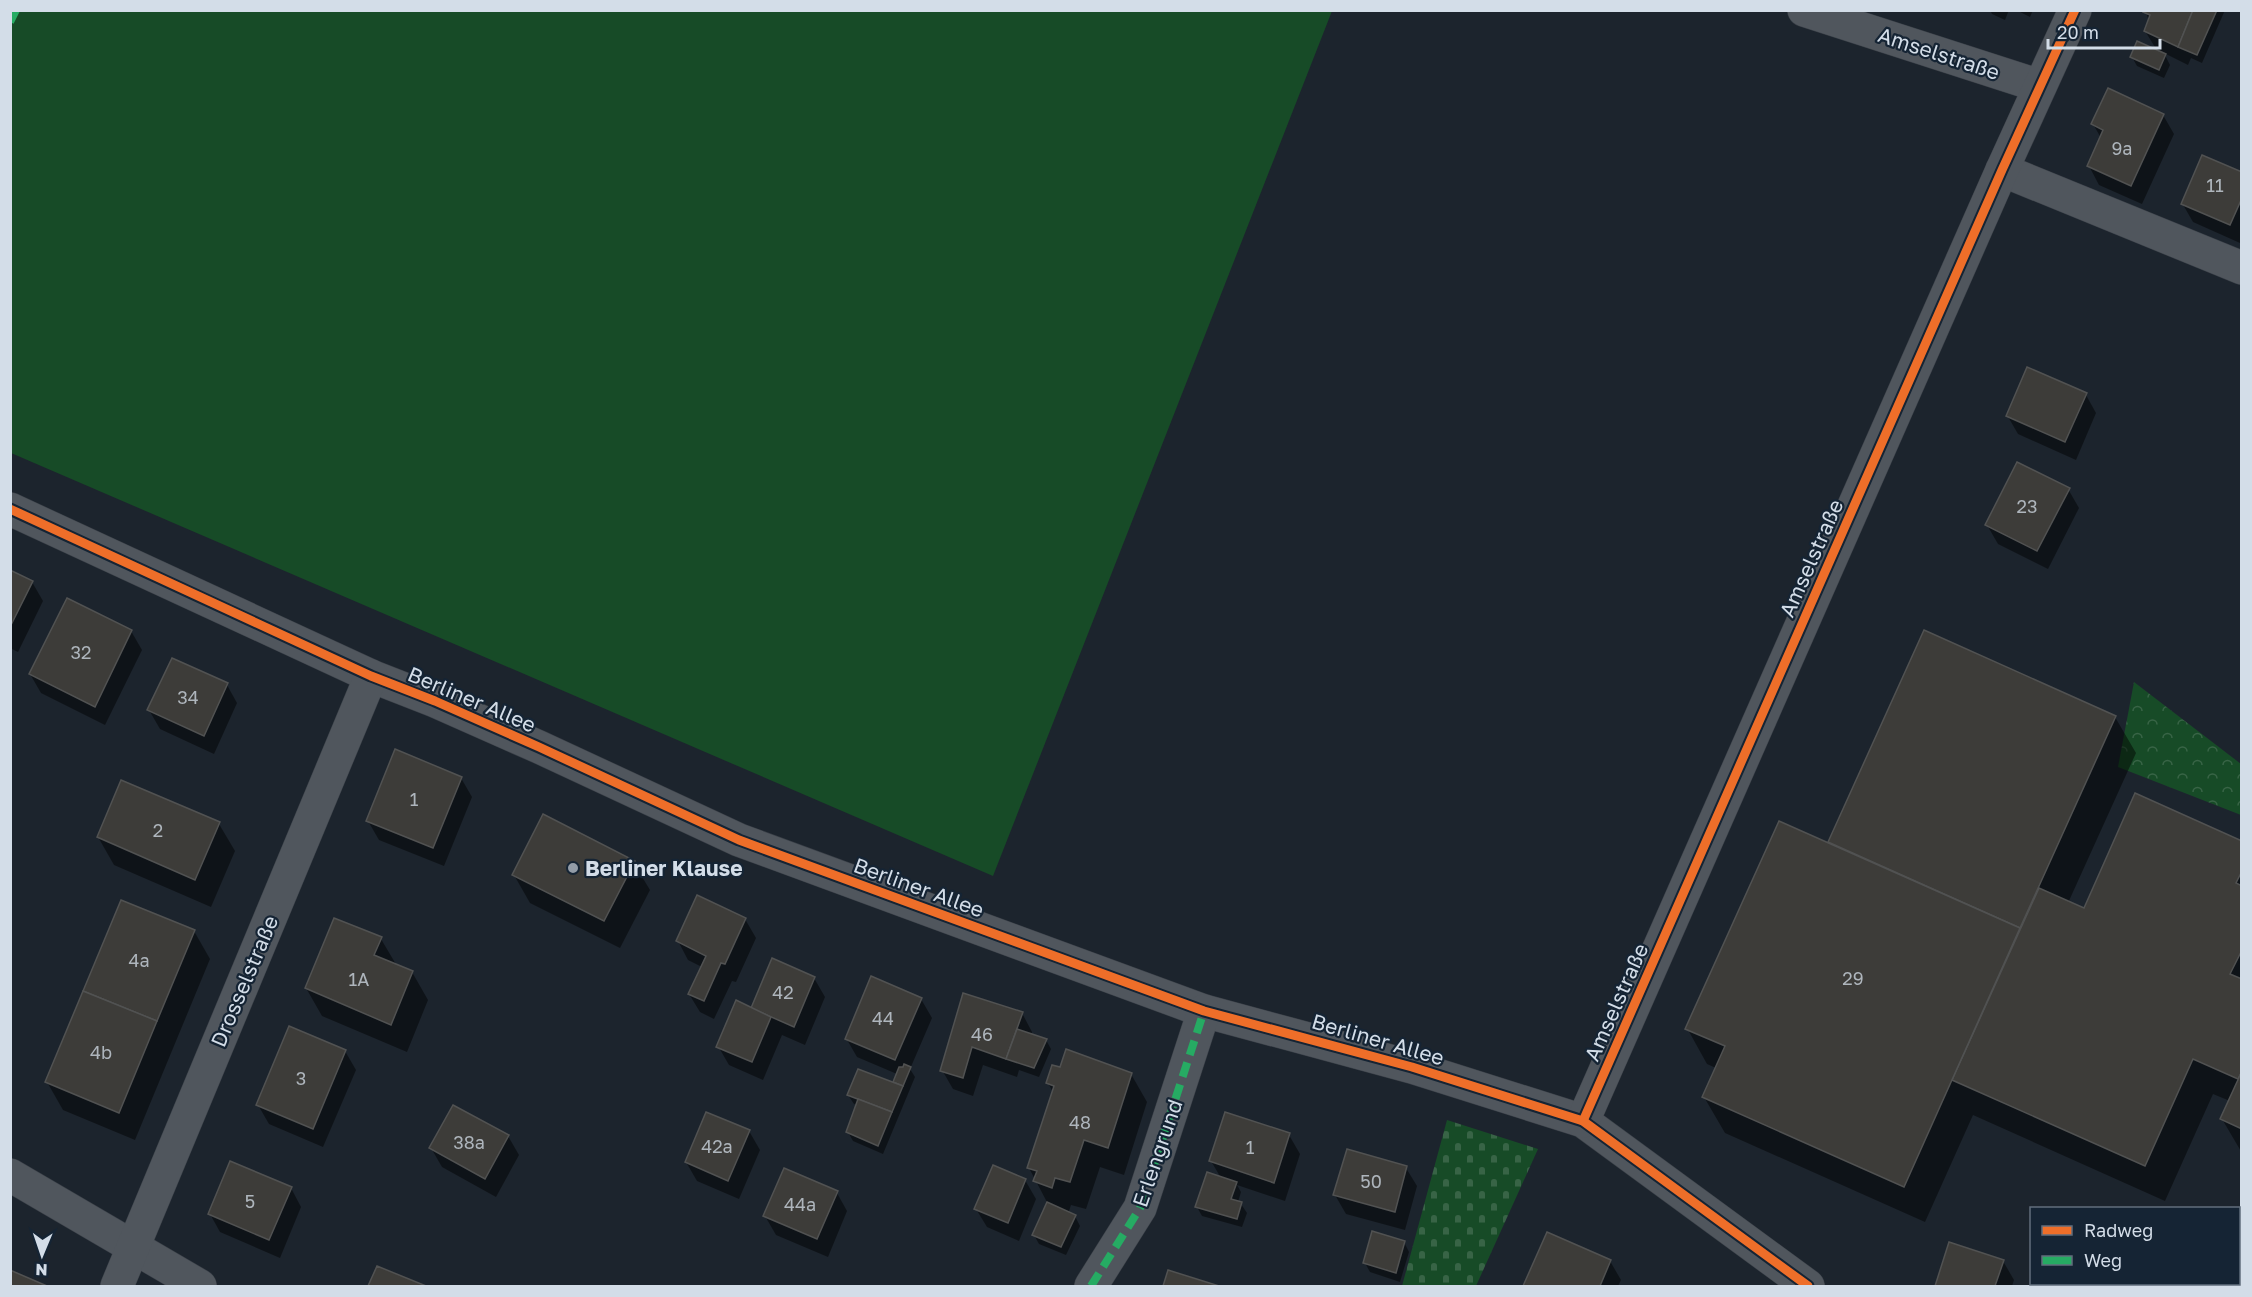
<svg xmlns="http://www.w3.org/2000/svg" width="2252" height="1297" viewBox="0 0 2252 1297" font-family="'Golos Text',sans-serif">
<defs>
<pattern id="forest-crowns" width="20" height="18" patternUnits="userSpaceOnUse" patternTransform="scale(1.5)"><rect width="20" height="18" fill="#174b27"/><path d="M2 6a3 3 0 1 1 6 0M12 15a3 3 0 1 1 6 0" fill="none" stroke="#386446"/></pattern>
<pattern id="cemetery-stones" width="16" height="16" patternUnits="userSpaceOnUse" patternTransform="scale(1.5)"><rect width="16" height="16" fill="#174b27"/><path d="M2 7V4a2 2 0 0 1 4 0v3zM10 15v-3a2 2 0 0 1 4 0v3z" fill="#386446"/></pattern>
</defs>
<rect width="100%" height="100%" fill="#1c242d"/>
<path fill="#174b27" d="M11,10H1332V11L993,876L11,453Z"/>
<path fill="url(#forest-crowns)" d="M2134,682L2241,764V815L2118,767Z"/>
<path fill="url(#cemetery-stones)" d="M1447,1120L1538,1149L1476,1286H1402Z"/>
<g fill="#0007">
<path d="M1990,10H2009L2005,20L1992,14Z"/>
<path d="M2016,10H2033L2030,17Z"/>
<path d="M2145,10H2225L2202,63L2191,58L2188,65L2164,53L2170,65L2164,78L2137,66L2132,57L2158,52L2145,31L2149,21Z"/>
<path d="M2163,115L2174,134L2142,204L2099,185L2089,166L2101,138L2093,124Z"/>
<path d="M2242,174V241L2240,243L2193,222L2182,203Z"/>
<path d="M2086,395L2096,413L2076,460L2018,434L2007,415Z"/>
<path d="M2068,489L2079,508L2048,569L1998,544L1987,525Z"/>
<path d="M10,572L32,582L43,601L18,652L10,648Z"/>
<path d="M131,631L142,650L105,725L41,693L30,674Z"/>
<path d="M1924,632L2115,717L2136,753L2068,903L2084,910L2242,843V1153L2222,1119L2230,1101L2213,1094L2165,1201L1973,1115L1925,1222L1725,1133L1704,1097L1716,1068L1707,1064L1687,1028L1829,844Z"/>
<path d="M227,685L237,703L214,754L160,729L149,710Z"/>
<path d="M461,778L472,797L444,866L379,840L368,821Z"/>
<path d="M219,824L235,851L211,907L114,865L98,837Z"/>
<path d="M633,862L650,890L620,948L530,903L514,875Z"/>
<path d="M745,919L756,938L736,982L732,981L714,1019L700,1012L689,994L702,967L688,960L678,941Z"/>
<path d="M194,931L210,959L135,1140L63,1110L47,1082Z"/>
<path d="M381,939L397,966L412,972L428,1000L407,1052L322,1016L306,988Z"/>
<path d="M814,978L825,997L805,1045L782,1035L763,1080L729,1065L718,1046L752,1009Z"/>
<path d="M964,995L1022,1013L1032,1032L1031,1035L1046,1040L1051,1049L1039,1077L1019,1070L1017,1077L983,1065L973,1096L953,1089L942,1070Z"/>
<path d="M921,999L932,1018L910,1069L915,1077L883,1154L853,1141L848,1132L857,1105L854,1104L848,1095L894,1084L897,1074L857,1057L846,1038Z"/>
<path d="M345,1051L356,1070L323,1147L269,1124L258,1105Z"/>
<path d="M1131,1074L1147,1102L1124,1175L1100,1167L1086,1209L1071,1205L1068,1214L1075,1216L1080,1226L1066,1255L1039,1244L1034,1235L1048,1204L1029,1168L1053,1092L1048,1083Z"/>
<path d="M749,1131L760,1150L739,1199L697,1181L686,1162Z"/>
<path d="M1289,1135L1300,1154L1285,1201L1237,1185L1241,1192L1238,1202L1241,1204L1247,1213L1242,1227L1202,1216L1197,1207L1221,1178L1211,1161Z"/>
<path d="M508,1136L519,1155L496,1197L442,1167L431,1148Z"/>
<path d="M1406,1168L1417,1186L1405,1230L1346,1214L1335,1195Z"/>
<path d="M1025,1180L1036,1199L1019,1241L987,1227L976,1209Z"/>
<path d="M291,1188L301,1207L280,1258L220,1232L210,1214Z"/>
<path d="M837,1193L847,1211L828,1257L776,1235L765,1216Z"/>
<path d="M1548,1234L1610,1261L1621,1280L1618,1286H1525Z"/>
<path d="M1404,1242L1409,1252L1400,1282L1370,1272L1365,1263Z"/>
<path d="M1950,1244L2003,1261L2014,1280L2012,1286H1936Z"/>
<path d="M377,1268L422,1286H370Z"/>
<path d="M1169,1272L1214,1286H1165Z"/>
</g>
<g fill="#3d3c39" stroke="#515252" stroke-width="1.5">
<path d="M2144,10H2193L2178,47L2144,31L2150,15L2143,12Z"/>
<path d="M2193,10H2217L2197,55L2178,47Z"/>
<path d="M2137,41L2166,54L2159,70L2130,57Z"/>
<path d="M2108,88L2164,114L2131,186L2087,166L2103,130L2091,124Z"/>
<path d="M2202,155L2242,172V198L2230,225L2181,204Z"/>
<path d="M2027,367L2087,393L2065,442L2006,416Z"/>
<path d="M2017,462L2070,488L2037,551L1985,525Z"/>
<path d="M10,570L33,581L10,627Z"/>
<path d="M67,598L132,630L95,707L29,674Z"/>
<path d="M1924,630L2116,716L2020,928L1828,842Z"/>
<path d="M172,658L228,683L204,736L147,710Z"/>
<path d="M395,749L462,777L433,848L366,821Z"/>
<path d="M121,780L220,822L195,880L97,837Z"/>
<path d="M2135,793L2242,841V871L2236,883L2242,886V950L2230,974L2242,979V1071L2238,1079L2193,1059L2145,1166L1952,1080L2039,888L2084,908Z"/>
<path d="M543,814L635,861L604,921L512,875Z"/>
<path d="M1779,821L2020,928L1904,1187L1702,1097L1725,1046L1685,1029Z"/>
<path d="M697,895L746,918L725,964L721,963L704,1001L688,994L706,956L676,941Z"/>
<path d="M121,900L195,930L157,1021L83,991Z"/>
<path d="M334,918L382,937L374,955L413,971L391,1025L305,988Z"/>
<path d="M772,958L815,977L794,1027L751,1008Z"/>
<path d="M871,976L922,998L895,1060L845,1039Z"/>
<path d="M83,991L157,1021L119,1113L45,1082Z"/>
<path d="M963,993L1023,1012L1006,1059L972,1047L963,1078L940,1071Z"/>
<path d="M736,1000L771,1017L752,1062L716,1047Z"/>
<path d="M289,1026L346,1050L313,1129L256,1105Z"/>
<path d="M1017,1029L1047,1039L1034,1068L1006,1059Z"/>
<path d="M1066,1049L1132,1073L1108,1148L1084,1140L1070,1182L1055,1178L1052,1188L1033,1181L1037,1171L1027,1168L1054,1086L1046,1083L1052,1065L1060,1067Z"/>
<path d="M904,1064L911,1067L903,1086L893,1082L899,1067H903Z"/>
<path d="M858,1069L903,1086L892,1112L847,1095Z"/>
<path d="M2242,1071V1129L2220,1119Z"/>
<path d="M858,1099L892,1112L878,1146L846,1132Z"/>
<path d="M453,1105L509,1135L485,1179L429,1148Z"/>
<path d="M706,1112L750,1130L728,1181L685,1162Z"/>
<path d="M1225,1112L1290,1133L1274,1183L1209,1161Z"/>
<path d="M1347,1149L1407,1166L1395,1212L1333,1195Z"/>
<path d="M230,1161L292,1187L269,1240L208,1214Z"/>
<path d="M993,1165L1026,1179L1008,1223L974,1209Z"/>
<path d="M784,1168L838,1191L817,1239L763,1216Z"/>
<path d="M1207,1172L1237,1182L1231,1199L1242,1202L1237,1219L1195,1207Z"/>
<path d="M1047,1202L1076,1215L1061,1247L1032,1235Z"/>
<path d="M1372,1231L1405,1241L1396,1273L1363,1263Z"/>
<path d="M1547,1232L1611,1260L1600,1286H1523Z"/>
<path d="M1949,1242L2004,1260L1995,1286H1935Z"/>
<path d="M377,1266L426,1286H368Z"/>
<path d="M10,1270L47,1286H10Z"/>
<path d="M1168,1270L1219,1286H1163Z"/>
</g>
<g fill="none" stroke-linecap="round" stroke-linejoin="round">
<defs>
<g id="minor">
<path d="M1804,10L2040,86"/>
<path d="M2002,170L2242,268"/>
<path d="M10,509L371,676L435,701L539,747L739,840L1204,1011L1412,1067L1583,1121L1808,1286"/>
<path d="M1583,1121L2002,170L2075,10"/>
<path d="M10,1175L200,1286"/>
<path d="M117,1286L371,676"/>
<path d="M1091,1286L1140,1208L1204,1011"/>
</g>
</defs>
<use href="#minor" stroke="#393f47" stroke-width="34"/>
<use href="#minor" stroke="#50565d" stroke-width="33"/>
<g stroke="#26ab63" stroke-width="8" stroke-dasharray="15 8" stroke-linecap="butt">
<path d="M10,22L16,10"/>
<path d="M1091,1286L1140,1208L1204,1011"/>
</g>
<defs>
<g id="cycleway">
<path d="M10,509L371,676L435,701L539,747L739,840L1204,1011L1412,1067L1583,1121L1808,1286"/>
<path d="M1583,1121L2002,170L2075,10"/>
</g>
</defs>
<use href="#cycleway" stroke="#152434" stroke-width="13"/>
<use href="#cycleway" stroke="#ee6e29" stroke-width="9"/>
</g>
<circle fill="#939ca7" stroke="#152434" stroke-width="2" cx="573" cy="868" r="6"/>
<g text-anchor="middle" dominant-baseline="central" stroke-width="4.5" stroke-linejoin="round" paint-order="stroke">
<g font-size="18" fill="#aeb5bc">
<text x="2122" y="148">9a</text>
<text x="2215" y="185">11</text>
<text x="2027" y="506">23</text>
<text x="81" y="652">32</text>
<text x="188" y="697">34</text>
<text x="414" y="799">1</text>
<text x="158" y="830">2</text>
<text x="139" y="960">4a</text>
<text x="1853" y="978">29</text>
<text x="359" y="979">1A</text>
<text x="783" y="992">42</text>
<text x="883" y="1018">44</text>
<text x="982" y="1034">46</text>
<text x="101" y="1052">4b</text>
<text x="301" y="1078">3</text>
<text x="1080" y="1122">48</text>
<text x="469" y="1142">38a</text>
<text x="717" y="1146">42a</text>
<text x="1250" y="1147">1</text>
<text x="1371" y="1181">50</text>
<text x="250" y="1201">5</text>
<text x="800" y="1204">44a</text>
</g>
<g font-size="21" fill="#d3dde8" stroke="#152434">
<text transform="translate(1939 53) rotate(18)">Amselstraße</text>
<text transform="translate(1811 558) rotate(-66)">Amselstraße</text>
<text transform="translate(472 699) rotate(23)">Berliner Allee</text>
<text transform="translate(919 887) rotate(20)">Berliner Allee</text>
<text transform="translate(244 981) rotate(-67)">Drosselstraße</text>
<text transform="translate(1616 1002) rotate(-66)">Amselstraße</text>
<text transform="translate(1378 1039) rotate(16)">Berliner Allee</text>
<text transform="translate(1157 1153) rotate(-71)">Erlengrund</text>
</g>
<g font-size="21" font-weight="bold" fill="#d3dde8" stroke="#152434" text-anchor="start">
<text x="585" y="868">Berliner Klause</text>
</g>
</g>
<rect width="2252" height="1297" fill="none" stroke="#d3dde8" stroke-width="24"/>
<rect x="2030" y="1207" width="210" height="78" fill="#152434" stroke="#616e7c" stroke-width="1.5"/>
<rect x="2042" y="1226" width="30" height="9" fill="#ee6e29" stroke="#616e7c" stroke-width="1.5"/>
<text x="2084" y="1237" font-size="18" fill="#d3dde8">Radweg</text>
<rect x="2042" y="1256" width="30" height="9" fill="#26ab63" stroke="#616e7c" stroke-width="1.5"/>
<text x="2084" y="1267" font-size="18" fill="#d3dde8">Weg</text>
<g transform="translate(42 1255) rotate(182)" stroke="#152434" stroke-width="4.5" paint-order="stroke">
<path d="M0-4.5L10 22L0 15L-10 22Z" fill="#d3dde8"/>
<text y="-9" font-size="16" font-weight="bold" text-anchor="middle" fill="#d3dde8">N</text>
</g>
<path d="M2048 39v9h112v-9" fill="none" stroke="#d3dde8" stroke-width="3"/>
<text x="2057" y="39" font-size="18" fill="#d3dde8" stroke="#152434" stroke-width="4.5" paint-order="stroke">20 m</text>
</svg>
